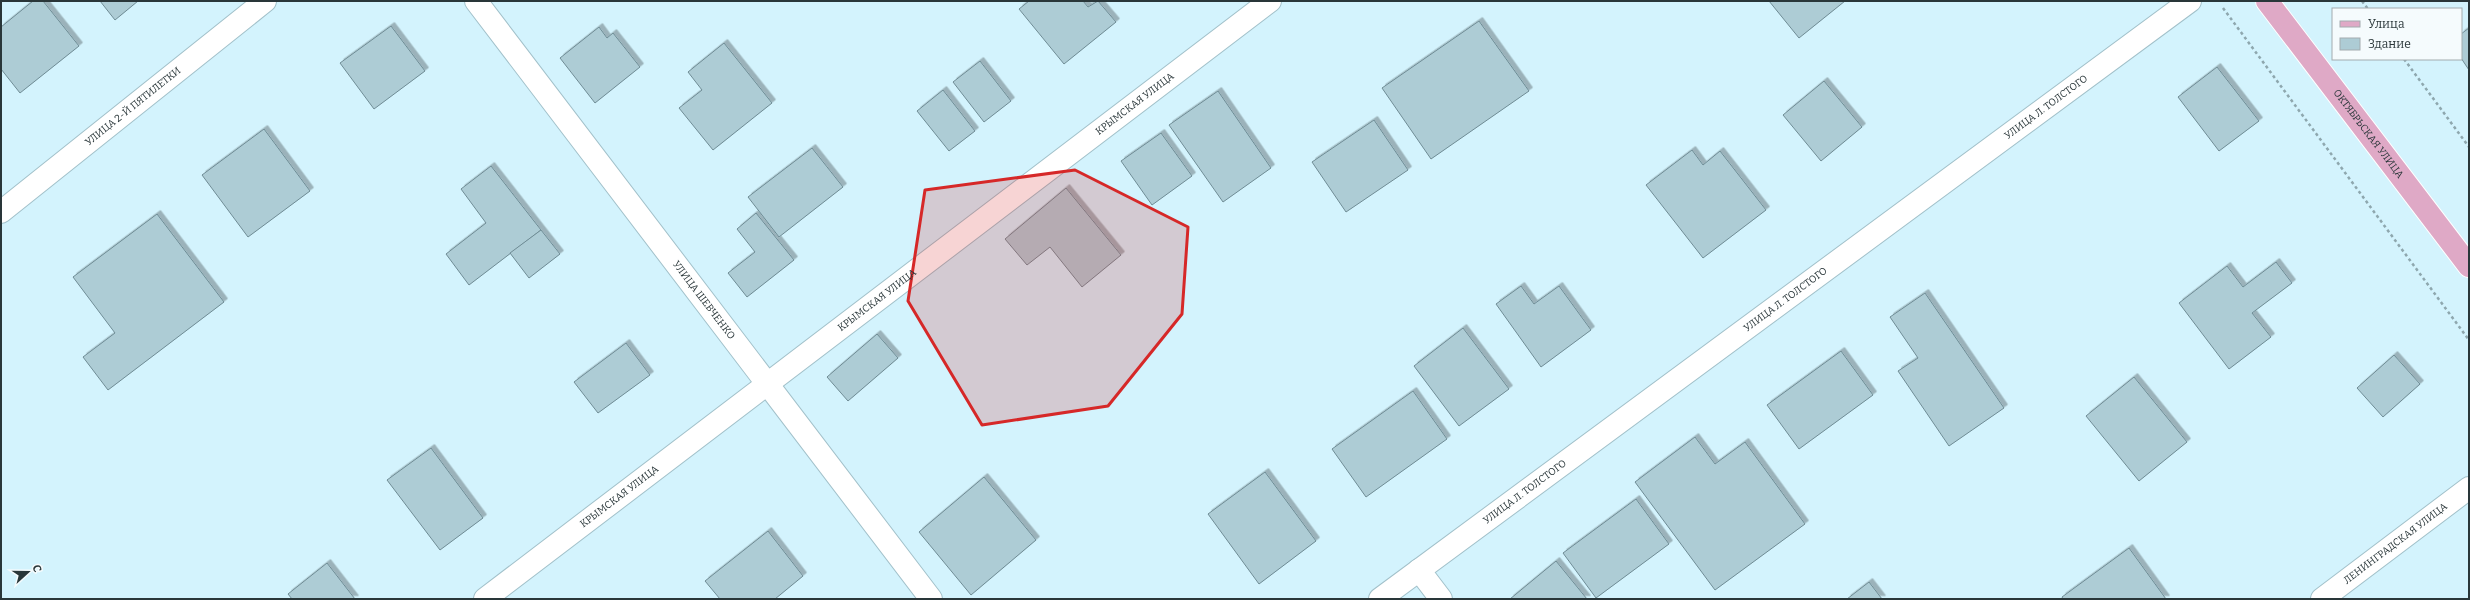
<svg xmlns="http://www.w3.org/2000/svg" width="2470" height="600" viewBox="0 0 2470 600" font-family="Bitter,serif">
<defs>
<filter id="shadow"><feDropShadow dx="3.5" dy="-3.5" stdDeviation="0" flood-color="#0004"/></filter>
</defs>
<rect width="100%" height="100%" fill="#d3f3fd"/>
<g fill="#adccd5" stroke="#6f8c95" filter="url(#shadow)">
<path d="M33,1H43L79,46L20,93L1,69V27Z"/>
<path d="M100,1H138L115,20Z"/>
<path d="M1029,1H1083L1088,7L1098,1L1116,22L1064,64L1019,9Z"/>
<path d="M1769,1H1845L1799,38Z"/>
<path d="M1479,21L1529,91L1431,159L1382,88Z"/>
<path d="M391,26L425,71L374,109L340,63Z"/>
<path d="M599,27L607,38L613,33L640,67L595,103L560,58Z"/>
<path d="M2469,28V70L2461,58V34Z"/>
<path d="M724,43L772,103L713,150L679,108L702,90L688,72Z"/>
<path d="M980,61L1011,101L984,122L953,82Z"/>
<path d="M2217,67L2259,121L2219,151L2178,97Z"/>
<path d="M1824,81L1862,127L1821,161L1783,115Z"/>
<path d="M943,90L975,131L949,151L917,111Z"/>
<path d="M1218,91L1271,168L1223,202L1169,125Z"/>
<path d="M1374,120L1408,170L1346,212L1312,162Z"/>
<path d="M264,129L310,191L248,237L202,175Z"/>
<path d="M1161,133L1192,176L1152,205L1121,161Z"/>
<path d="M812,148L843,187L779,237L748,197Z"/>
<path d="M1692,150L1703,165L1720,151L1766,210L1703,258L1646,185Z"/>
<path d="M491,166L541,230L469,285L446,254L486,223L461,189Z"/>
<path d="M1066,188L1121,255L1082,287L1050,247L1027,265L1005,239Z"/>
<path d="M756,213L794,260L747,297L728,273L755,252L737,229Z"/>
<path d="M157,214L224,302L108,390L83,357L115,333L73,277Z"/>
<path d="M541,230L560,254L529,278L510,253Z"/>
<path d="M2276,262L2292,283L2252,313L2271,337L2229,369L2179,303L2227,266L2243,287Z"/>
<path d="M1521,286L1534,304L1559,286L1591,330L1541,367L1496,304Z"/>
<path d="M1925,293L2004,408L1949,446L1898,371L1918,358L1890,317Z"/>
<path d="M1463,328L1509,389L1459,426L1414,366Z"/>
<path d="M877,334L898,358L848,401L827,377Z"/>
<path d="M626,343L650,375L598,413L574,382Z"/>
<path d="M1841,351L1873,395L1799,449L1767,405Z"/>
<path d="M2394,355L2420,384L2383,417L2357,388Z"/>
<path d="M2134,377L2187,442L2139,481L2086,416Z"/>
<path d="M1413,391L1447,439L1366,497L1332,449Z"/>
<path d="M1695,437L1715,464L1745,442L1805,524L1715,590L1635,482Z"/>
<path d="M431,448L483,518L440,550L387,480Z"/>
<path d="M1265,472L1316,541L1259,584L1208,514Z"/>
<path d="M984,477L1036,540L971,595L919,532Z"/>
<path d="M1636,499L1669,544L1596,598L1563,553Z"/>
<path d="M768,531L803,576L775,599H720L705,581Z"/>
<path d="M2129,548L2166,599H2063L2062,597Z"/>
<path d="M1556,561L1587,599H1510Z"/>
<path d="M327,563L355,599H292L288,594Z"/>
<path d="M1869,582L1882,599H1847Z"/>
</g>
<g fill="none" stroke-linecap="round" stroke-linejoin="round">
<defs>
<g id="minor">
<path id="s1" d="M476,1L931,599"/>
<path id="s2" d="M1,212L265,1"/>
<path d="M1419,570L1441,599"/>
<path id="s3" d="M485,599L1270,1"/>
<path id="s4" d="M1380,599L2190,1"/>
<path id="s5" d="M2322,599L2469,488"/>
</g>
<g id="major">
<path id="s6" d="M2267,1L2469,266"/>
</g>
</defs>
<use href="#minor" stroke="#a2c1ca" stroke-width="24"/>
<use href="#major" stroke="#fff" stroke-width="24"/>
<g stroke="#8ea7ae" stroke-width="2.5" stroke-dasharray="3 3" stroke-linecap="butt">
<path d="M2362,1L2368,9"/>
<path d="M2223,8L2469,340"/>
<path d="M2404,59L2469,147"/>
</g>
<use href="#minor" stroke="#fff" stroke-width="22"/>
<use href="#major" stroke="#dfa9c6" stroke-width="22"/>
</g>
<path fill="#d62828" fill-opacity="0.2" stroke="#d62828" stroke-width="3" stroke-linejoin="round" d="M1075,170L1188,227L1182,314L1108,406L982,425L908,301L925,190Z"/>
<g text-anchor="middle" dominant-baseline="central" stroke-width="3.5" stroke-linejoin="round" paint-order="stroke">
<g font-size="10" fill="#293639" stroke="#f5fbfd">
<text stroke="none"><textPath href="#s3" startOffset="817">КРЫМСКАЯ УЛИЦА</textPath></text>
<text stroke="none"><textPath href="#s2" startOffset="169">УЛИЦА 2-Й ПЯТИЛЕТКИ</textPath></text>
<text stroke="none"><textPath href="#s4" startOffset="828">УЛИЦА Л. ТОЛСТОГО</textPath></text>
<text stroke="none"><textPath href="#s6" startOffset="167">ОКТЯБРЬСКАЯ УЛИЦА</textPath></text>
<text stroke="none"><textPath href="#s1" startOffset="376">УЛИЦА ШЕВЧЕНКО</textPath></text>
<text stroke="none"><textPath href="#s3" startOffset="493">КРЫМСКАЯ УЛИЦА</textPath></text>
<text stroke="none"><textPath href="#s4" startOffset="504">УЛИЦА Л. ТОЛСТОГО</textPath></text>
<text stroke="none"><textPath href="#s4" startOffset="180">УЛИЦА Л. ТОЛСТОГО</textPath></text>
<text stroke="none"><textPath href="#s3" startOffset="169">КРЫМСКАЯ УЛИЦА</textPath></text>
<text stroke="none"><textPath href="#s5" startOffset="92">ЛЕНИНГРАДСКАЯ УЛИЦА</textPath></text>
</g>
</g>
<rect width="2470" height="600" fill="none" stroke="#293639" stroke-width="4"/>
<rect x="2332" y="8" width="130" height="52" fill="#f5fbfd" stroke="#a3acaf"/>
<rect x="2340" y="21" width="20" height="6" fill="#dfa9c6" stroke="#a3acaf"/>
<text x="2368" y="28" font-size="12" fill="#293639">Улица</text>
<rect x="2340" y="38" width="20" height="12" fill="#adccd5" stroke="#a3acaf"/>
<text x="2368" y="48" font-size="12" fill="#293639">Здание</text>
<g transform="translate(28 572) rotate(69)" stroke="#f5fbfd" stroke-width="3" paint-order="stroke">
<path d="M0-3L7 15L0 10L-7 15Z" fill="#293639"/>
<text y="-6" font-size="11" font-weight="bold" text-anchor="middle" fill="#293639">С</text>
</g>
</svg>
